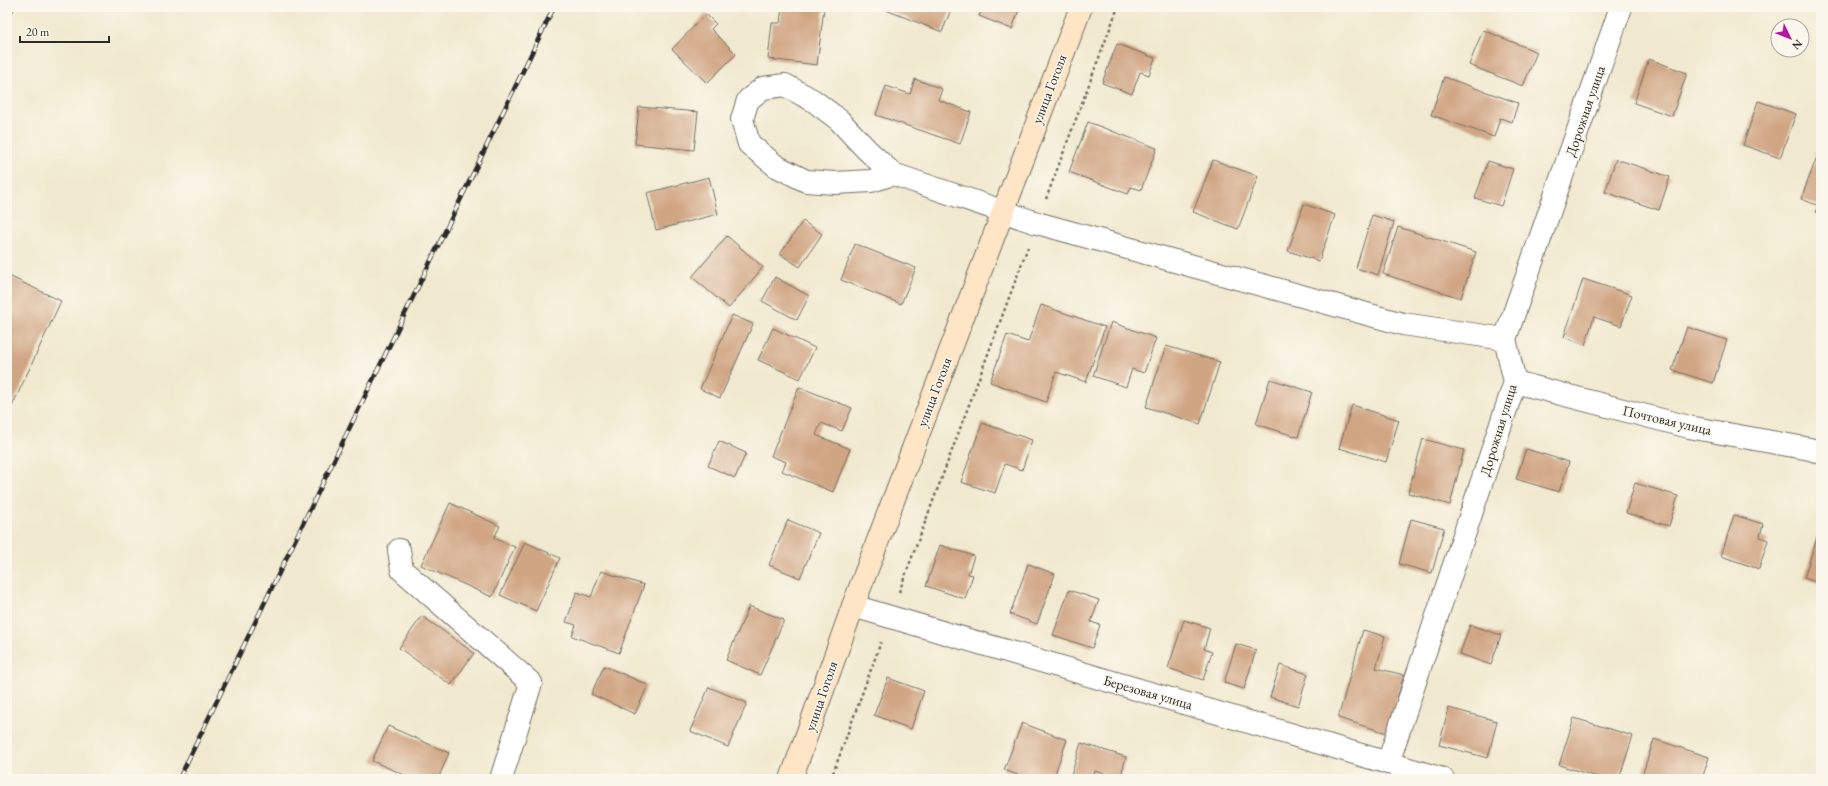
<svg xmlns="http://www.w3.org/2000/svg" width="1828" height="786" viewBox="0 0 1828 786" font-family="'EB Garamond',serif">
<rect width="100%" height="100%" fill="#fbf7ec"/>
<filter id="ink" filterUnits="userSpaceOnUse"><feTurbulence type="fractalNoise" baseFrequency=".025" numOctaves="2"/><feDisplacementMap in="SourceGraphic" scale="8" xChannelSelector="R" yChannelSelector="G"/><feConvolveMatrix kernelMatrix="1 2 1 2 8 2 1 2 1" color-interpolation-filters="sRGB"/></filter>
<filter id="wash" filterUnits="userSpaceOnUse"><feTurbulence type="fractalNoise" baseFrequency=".012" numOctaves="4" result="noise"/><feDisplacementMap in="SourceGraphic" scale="16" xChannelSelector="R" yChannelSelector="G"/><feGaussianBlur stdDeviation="0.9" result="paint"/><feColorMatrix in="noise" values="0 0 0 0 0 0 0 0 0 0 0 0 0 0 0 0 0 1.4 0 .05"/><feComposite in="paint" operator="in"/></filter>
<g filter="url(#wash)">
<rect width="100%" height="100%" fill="#f1e9cf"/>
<g id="blocks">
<g fill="#d0a583">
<path d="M7,7H15L7,23Z"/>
<path d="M782,7L824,8L817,65L768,59L772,23H780Z"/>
<path d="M888,7H952L942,32L886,10Z"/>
<path d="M983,7H1020L1012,29L979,16Z"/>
<path d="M706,14L716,24L711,29L736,54L707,83L672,49Z"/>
<path d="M1483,30L1537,52L1523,86L1469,65Z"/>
<path d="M1117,44L1155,58L1149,75L1140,72L1132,94L1102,83Z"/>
<path d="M1649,59L1687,73L1672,116L1634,103Z"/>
<path d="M1444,77L1518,103L1512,122L1500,118L1494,137L1431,115Z"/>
<path d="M915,79L942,89L938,100L971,112L960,144L876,115L886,86L910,94Z"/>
<path d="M1758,101L1796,114L1780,158L1743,145Z"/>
<path d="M639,107L698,112L694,150L635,144Z"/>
<path d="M1088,122L1157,148L1141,190L1131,187L1128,194L1069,172Z"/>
<path d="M1821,146V214L1816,212L1819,206L1801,199Z"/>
<path d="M1616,159L1670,177L1659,210L1605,192Z"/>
<path d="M1213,160L1258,176L1238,229L1193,212Z"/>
<path d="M1488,161L1513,169L1501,206L1475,198Z"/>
<path d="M709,177L718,214L656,230L647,193Z"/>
<path d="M1304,204L1335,215L1319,261L1288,251Z"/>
<path d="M1372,215L1394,222L1378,275L1356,268Z"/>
<path d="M803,221L822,234L800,267L780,254Z"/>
<path d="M1398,227L1476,252L1461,298L1383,274Z"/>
<path d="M727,236L763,267L729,308L692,277Z"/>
<path d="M855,244L916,268L901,304L841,280Z"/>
<path d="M7,275L61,301L7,417Z"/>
<path d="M775,277L809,296L797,320L762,301Z"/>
<path d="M1583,279L1632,295L1621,326L1594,317L1585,345L1564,337Z"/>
<path d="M1041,305L1105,327L1086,382L1056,372L1046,402L990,382L1007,335L1028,342Z"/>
<path d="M732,315L753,324L720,398L700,389Z"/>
<path d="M1111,322L1156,338L1144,373L1132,369L1126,387L1093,376Z"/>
<path d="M1687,327L1727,340L1713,383L1672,370Z"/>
<path d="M773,328L815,348L800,379L758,360Z"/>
<path d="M1166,346L1220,362L1200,424L1146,407Z"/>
<path d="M1270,379L1312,392L1298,437L1256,424Z"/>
<path d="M799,387L852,408L842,431L821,423L816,435L850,449L833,492L782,471L786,462L771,456Z"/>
<path d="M1352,405L1399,420L1386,462L1339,448Z"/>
<path d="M982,423L1032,440L1022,470L1005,464L995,493L961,482Z"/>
<path d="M1423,439L1464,450L1450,505L1408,493Z"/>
<path d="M719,441L746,453L735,478L708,466Z"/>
<path d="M1526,449L1569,462L1559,492L1516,479Z"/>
<path d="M1635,483L1678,496L1669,526L1626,513Z"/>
<path d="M450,503L500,526L494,538L515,547L492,597L421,565Z"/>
<path d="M1734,515L1763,524L1760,537L1768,540L1759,569L1721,556Z"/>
<path d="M1411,519L1444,528L1432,573L1399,564Z"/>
<path d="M788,520L819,533L800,578L769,565Z"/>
<path d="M1817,537L1821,538V584L1804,578Z"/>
<path d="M525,542L560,558L536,611L500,595Z"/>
<path d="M940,545L974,556L968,574L973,575L965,599L926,586Z"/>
<path d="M1028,564L1055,574L1037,624L1010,614Z"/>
<path d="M601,571L644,585L619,653L572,636L576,625L566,622L577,592L591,597Z"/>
<path d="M1069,590L1099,600L1091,622L1100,625L1092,648L1053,635Z"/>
<path d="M749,606L784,620L760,675L726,660Z"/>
<path d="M422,616L474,653L451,685L399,648Z"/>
<path d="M1184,620L1210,628L1204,649L1212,652L1203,680L1168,668Z"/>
<path d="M1470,625L1501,635L1491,665L1460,654Z"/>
<path d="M1363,630L1385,636L1376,668L1404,675L1387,733L1338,718Z"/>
<path d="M1236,644L1256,650L1244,689L1224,683Z"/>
<path d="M1280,665L1308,674L1298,706L1270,697Z"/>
<path d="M604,666L648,685L635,714L591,694Z"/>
<path d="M888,678L924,691L911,729L874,715Z"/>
<path d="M709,687L747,703L728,747L690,731Z"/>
<path d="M1449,708L1497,721L1488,758L1439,745Z"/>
<path d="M1574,718L1633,736L1619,779H1604L1559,765Z"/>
<path d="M1022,723L1067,740L1053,779H1029L1004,770Z"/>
<path d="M388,726L449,753L438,779H414L372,761Z"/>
<path d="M1654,739L1709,757L1702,779H1641Z"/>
<path d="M1081,743L1126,757L1120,779L1095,771L1093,779H1070Z"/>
</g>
</g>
</g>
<g filter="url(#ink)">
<use href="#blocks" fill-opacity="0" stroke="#706e64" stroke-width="1"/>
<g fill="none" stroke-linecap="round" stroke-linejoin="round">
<defs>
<g id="minor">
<path d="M893,174L871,181L835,183L806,181L776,166L749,144L742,119L748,100L763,88L785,85L814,101L839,120L866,149L893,174L1037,223L1403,324L1505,339"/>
<path d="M1515,382L1689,427L1810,449L1821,453"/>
<path d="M399,550L402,570L531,683L501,779"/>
<path d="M853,606L1443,779"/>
<path d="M1388,763L1515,382L1505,339L1621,7"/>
</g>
<path id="secondary" d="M791,779L853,606L1081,7"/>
</defs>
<use href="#minor" stroke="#706e64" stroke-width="24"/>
<use href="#secondary" stroke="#706e64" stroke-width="24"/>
<g stroke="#706e64" stroke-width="2.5" stroke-dasharray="3 3" stroke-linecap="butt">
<path d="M1046,199L1118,7"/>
<path d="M899,592L1028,247"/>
<path d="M831,779L881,642"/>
</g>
<use href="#minor" stroke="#fff" stroke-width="22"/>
<use href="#secondary" stroke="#fde5c5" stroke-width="22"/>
<defs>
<path id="rail" d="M179,779L554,7"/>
</defs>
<use href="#rail" stroke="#2b2b2b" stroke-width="4.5"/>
<use href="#rail" stroke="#fbf7ec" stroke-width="3" stroke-dasharray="9" stroke-linecap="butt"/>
</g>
</g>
<g text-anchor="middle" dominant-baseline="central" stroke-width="3" stroke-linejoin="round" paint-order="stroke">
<g font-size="14" fill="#2b2b2b" stroke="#fbf7ec">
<text transform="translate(1049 89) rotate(-69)">улица Гоголя</text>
<text transform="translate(1585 111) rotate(-71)">Дорожная улица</text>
<text transform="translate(934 392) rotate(-69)">улица Гоголя</text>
<text transform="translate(1667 420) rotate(13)">Почтовая улица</text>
<text transform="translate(1498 430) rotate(-73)">Дорожная улица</text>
<text transform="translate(1148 692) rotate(16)">Березовая улица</text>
<text transform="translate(821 696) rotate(-71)">улица Гоголя</text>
</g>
</g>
<rect width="1828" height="786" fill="none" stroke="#fbf7ec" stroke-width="24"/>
<g transform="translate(1790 38) rotate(133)"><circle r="19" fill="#fbf7ec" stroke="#a8a59f"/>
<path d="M0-3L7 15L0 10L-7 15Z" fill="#b5179e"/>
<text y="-6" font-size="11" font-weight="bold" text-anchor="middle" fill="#2b2b2b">N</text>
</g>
<path d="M20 36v6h89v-6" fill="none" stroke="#2b2b2b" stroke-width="2"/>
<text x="26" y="36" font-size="12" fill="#2b2b2b" stroke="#fbf7ec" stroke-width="3" paint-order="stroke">20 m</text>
</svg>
